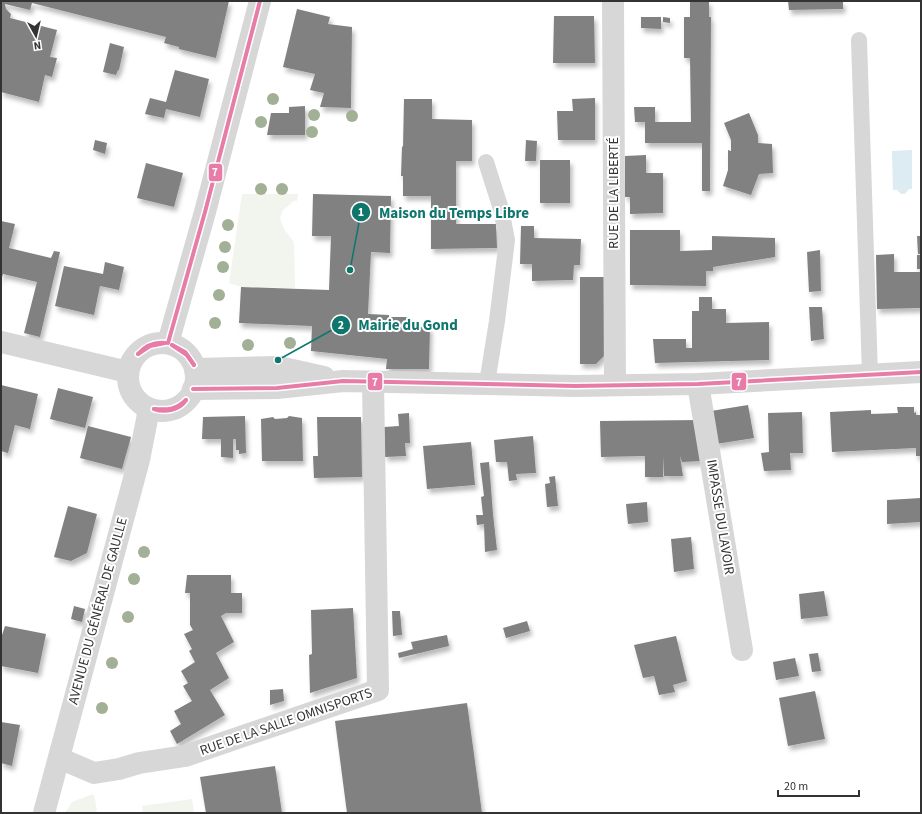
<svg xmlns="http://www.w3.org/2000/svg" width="922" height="814" viewBox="0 0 922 814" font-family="'Source Sans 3',sans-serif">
<defs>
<filter id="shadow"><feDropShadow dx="2.5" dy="4.5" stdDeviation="2" flood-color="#0004"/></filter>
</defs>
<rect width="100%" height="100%" fill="#fff"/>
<g fill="#f1f5ed">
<path d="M242,194H298L297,201H294L283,210L280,218L284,229L294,242L295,288L241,287L229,283Z"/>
<path d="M93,794L95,798L97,813H65L72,802Z"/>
<path d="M192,799L194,813H143L142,806Z"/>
</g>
<path fill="#ddebf3" d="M912,150V189H909L905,194H901L897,190H893L892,151Z"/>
<g fill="#818181" filter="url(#shadow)">
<path d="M1,1H229L216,58L179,49V47L164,43L166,37L32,3L30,10L5,4L6,9L11,14L10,18L57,30L50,57L57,58L52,77L45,75L39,102L1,92Z"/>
<path d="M690,1H709V17H711L710,191H702V143H645V122H635L634,107H655V122H691L690,58H684V17H690Z"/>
<path d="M788,1H843V9L789,10Z"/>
<path d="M297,9L330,17L328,24L352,27L351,108L320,107L324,93L310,90L315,74L283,67Z"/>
<path d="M554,16H594L595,63H553Z"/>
<path d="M641,17H661V29L641,28Z"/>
<path d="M663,17L670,18V23L663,22Z"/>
<path d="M110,43L124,47L119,70H118L116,75L103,72Z"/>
<path d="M175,70L209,79L200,117L166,109L164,118L145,114L150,98L166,102Z"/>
<path d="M595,98V140H558L557,111H573L572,99Z"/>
<path d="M404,99H432V119L472,120V161H456V224H496L497,248L431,249V196H403V176H401L402,146L403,147Z"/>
<path d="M305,106V135H267L271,113H289V107Z"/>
<path d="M749,113L758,135V143L772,144L773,173L759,174L751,195L723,186L728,170V150L731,151V140L724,123Z"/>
<path d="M95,140L107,143L105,154L93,150Z"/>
<path d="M526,140L537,141L536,161H525Z"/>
<path d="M646,155V173H663V213L630,214V197H625V156Z"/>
<rect x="540" y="160" width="30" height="43"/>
<path d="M146,163L183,173L174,207L137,198Z"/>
<path d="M313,194L391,196L390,253L371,252L368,314L389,315V317H407L408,327H430L429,369H386L387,359L311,351L312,326L239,323L241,287L329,290L331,236H312Z"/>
<path d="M1,221L15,224L9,248L51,258L54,251L60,252L40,337L24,333L37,282L3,274L1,281Z"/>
<path d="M521,226H534V238L581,239L580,265H574L573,280L532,281V264H520Z"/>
<path d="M630,230H680V251L712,250V236L775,238V257L713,267V271H706V286L630,285Z"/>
<path d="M917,236H921V254H918Z"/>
<path d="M820,250L821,291L809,292L807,252Z"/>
<path d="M894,254V272H921V308L877,309L876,255Z"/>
<rect x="917" y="255" width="4" height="14"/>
<path d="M105,262L124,267L119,290L100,286L94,315L55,306L64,266L103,274Z"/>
<path d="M580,277H605V355L596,364H580Z"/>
<path d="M699,297H712V309H726V323L769,322V360L655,363L653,339H686V348H692V311H699Z"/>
<path d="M809,307H822L824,339L811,341Z"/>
<path d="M1,385L38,394L30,429L15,425L8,453L1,451Z"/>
<path d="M58,388L93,397L85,428L50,419Z"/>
<path d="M748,405L754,438L716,444L711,411Z"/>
<path d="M897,407H914V413L916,412V415H921V456H916V448L832,452L830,412L871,410V414L898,413Z"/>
<path d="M802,412L803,453H790L791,470L764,471L761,453L769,452L768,413Z"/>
<path d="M409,413L410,443H405L406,456L385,457L384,427L399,426L398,414Z"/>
<path d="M245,416L246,453L239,454V450H236V439H233V458L221,457V439H202L203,417Z"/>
<path d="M289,416L302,418L303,461H262L261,419L273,417L275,419L287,418Z"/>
<path d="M317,417H361L362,477L314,478L313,456H318Z"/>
<path d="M700,420L702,461L682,462L680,456L683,476H664L663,456V477H645V456L601,457L600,421Z"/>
<path d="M88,426L131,437L122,469L80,458Z"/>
<path d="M533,436L536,473L516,474L517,480L509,481L507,462H496L494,440Z"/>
<path d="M471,442L475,485L427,489L423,446Z"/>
<path d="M489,462L493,514L497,550L485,552L484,524L477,525L476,515H483L481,497L484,496L480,463Z"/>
<path d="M555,476L558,506L547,507L545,484L550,483L549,477Z"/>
<path d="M921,498V522L887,524V500Z"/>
<path d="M647,502L648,522L628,524L626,504Z"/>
<path d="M68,506L97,514L87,553L71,561L54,557Z"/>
<path d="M691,537L694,569L674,572L671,539Z"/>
<path d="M187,575H231V593H242V613H226L221,616L234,642L216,653L229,678L210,690L225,715L177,744L170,731L181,724L174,711L192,701L183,686L188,683L181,671L195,662L189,651L192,649L184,634L193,630L190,625V593H185Z"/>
<path d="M824,591L828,616L801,619L799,594Z"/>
<path d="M74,606L85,609L82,622L71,619Z"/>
<path d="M353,608L357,678L310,693L309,655L312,654L311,610Z"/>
<path d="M392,611H400L402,635L393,636Z"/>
<path d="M527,621L530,631L506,638L503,628Z"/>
<path d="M5,626L46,634L38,673L1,666V635H2Z"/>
<path d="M447,635L449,646L399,658L398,653L413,649L411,642Z"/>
<path d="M676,636L687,681L673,685L675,692L659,695L654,676L643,678L634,645Z"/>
<path d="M818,653L821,671L812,672L809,654Z"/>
<path d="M795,658L799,676L776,680L773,662Z"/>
<path d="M283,689L284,701L270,705V690Z"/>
<path d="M815,691L825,739L788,746L779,698Z"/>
<path d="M467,703L482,813H347L335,721Z"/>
<path d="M1,722L20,725L12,766L1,763Z"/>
<path d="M275,766L282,813H206L200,777Z"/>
</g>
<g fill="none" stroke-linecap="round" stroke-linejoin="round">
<g stroke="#d7d7d7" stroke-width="16">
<path d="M859,40L870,375"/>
<path d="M486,162L501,209L507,240L497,321L487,383"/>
</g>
<g stroke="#d7d7d7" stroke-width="22">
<path d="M613,1L615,385"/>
<path d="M1,342L128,372"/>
<path d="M195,369L279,367L324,377"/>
<path d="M698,384L742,650"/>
<path d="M193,389L277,388L343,381L575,386L698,384L921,372"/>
<path d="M59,758L94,773L119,769L139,763L185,756L378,690L373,382"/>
</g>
<g stroke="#d7d7d7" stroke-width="22">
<path d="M168,343L205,212L260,1"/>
<circle cx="162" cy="377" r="34"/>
<path d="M44,813L139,460L149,409"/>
</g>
<defs>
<g id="bus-1">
<path d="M168,343L205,212L260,1"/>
<path d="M172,345L185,352L194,365"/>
<path d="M172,345L187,355L194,365"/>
<path d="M138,354C145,346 154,342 165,343"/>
<path d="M138,354L150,346L165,343"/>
<path d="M193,389L277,388L343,381L575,386L698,384L921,372"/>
<path d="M154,409C167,410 176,410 186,400"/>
<path d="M154,409C165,413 180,410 186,400"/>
</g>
</defs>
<use href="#bus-1" stroke="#fff" stroke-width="7"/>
<use href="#bus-1" stroke="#e67ca7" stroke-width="4"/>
</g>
<g fill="#a2b095">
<circle cx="273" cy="99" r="6"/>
<circle cx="314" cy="115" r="6"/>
<circle cx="352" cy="116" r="6"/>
<circle cx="261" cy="122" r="6"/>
<circle cx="312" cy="132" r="6"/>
<circle cx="261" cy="189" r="6"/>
<circle cx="282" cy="189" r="6"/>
<circle cx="228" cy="225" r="6"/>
<circle cx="225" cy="247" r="6"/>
<circle cx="223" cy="267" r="6"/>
<circle cx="219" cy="295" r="6"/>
<circle cx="215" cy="323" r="6"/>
<circle cx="290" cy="343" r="6"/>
<circle cx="248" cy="345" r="6"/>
<circle cx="144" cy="552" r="6"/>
<circle cx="134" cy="579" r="6"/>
<circle cx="128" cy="617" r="6"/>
<circle cx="112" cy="663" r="6"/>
<circle cx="102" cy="708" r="6"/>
</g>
<g text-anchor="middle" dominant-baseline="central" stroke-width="4" stroke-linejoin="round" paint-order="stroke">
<g font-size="14" fill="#333" stroke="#fff">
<text transform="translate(614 193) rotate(-90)">RUE DE LA LIBERTÉ</text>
<text transform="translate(720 517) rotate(81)">IMPASSE DU LAVOIR</text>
<text transform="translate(98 611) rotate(-75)">AVENUE DU GÉNÉRAL DE GAULLE</text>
<text transform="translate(286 722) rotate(-19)">RUE DE LA SALLE OMNISPORTS</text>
</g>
</g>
<path fill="none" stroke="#0f766e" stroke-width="1.5" d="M350 270L361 212M278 360L341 325"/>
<g fill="#0f766e" stroke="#fff" stroke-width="1.5">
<circle cx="350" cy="270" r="4"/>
<circle cx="278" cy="360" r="4"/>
<circle cx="361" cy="212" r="10"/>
<circle cx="341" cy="325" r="10"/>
</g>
<g font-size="12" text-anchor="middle" font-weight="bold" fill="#fff">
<text x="361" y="216">1</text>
<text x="341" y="329">2</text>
</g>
<g font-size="15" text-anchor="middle" font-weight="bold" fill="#0f766e" stroke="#fff" stroke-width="4" stroke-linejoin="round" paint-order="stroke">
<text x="454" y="218">Maison du Temps Libre</text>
<text x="408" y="330">Mairie du Gond</text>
</g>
<g stroke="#fff" stroke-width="1.5">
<rect x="208" y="163" width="15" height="19" rx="4" fill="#e67ca7"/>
<rect x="367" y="372" width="16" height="19" rx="4" fill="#e67ca7"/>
<rect x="731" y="372" width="16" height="19" rx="4" fill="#e67ca7"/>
</g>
<g font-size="11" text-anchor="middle" font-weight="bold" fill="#fff">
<text x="215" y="176">7</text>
<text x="375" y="386">7</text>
<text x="739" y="386">7</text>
</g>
<rect width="922" height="814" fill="none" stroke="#333333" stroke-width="4"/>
<g transform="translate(36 36) rotate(172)" stroke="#ffffff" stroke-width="3" paint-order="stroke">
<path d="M0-3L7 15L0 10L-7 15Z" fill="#333333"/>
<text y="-6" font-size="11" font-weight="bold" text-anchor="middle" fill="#333333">N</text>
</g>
<path d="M778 790v6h81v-6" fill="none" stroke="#333333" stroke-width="2"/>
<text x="784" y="790" font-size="12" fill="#333333" stroke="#ffffff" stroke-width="3" paint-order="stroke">20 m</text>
</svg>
